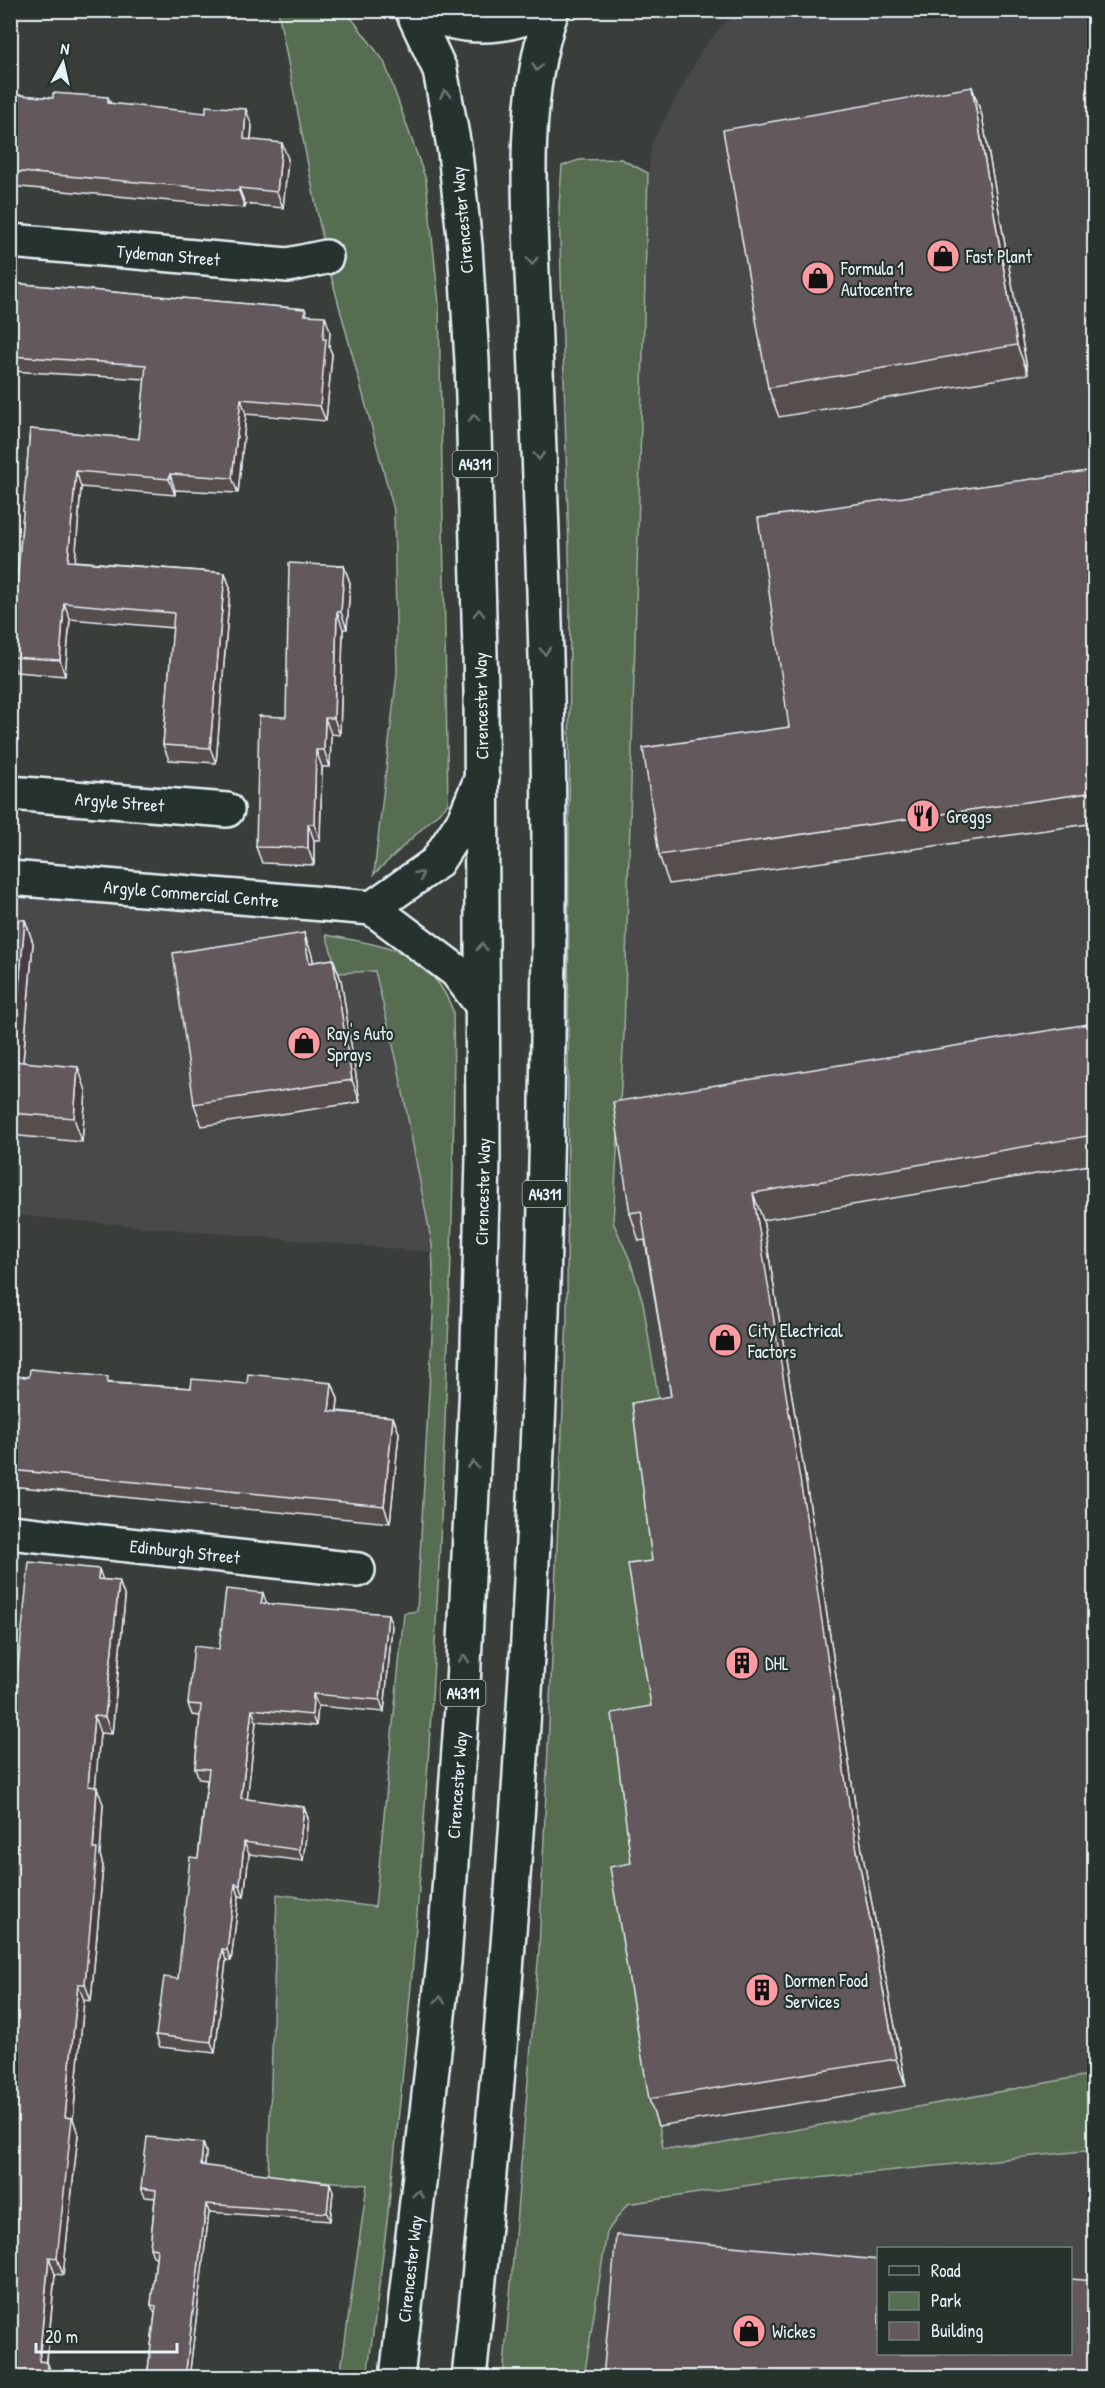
<svg xmlns="http://www.w3.org/2000/svg" width="1105" height="2388" viewBox="0 0 1105 2388" font-family="'Patrick Hand',sans-serif">
<rect width="100%" height="100%" fill="#393e3b"/>
<filter id="ink" filterUnits="userSpaceOnUse"><feTurbulence type="fractalNoise" baseFrequency=".0167" numOctaves="2"/><feDisplacementMap in="SourceGraphic" scale="12" xChannelSelector="R" yChannelSelector="G"/><feConvolveMatrix kernelMatrix="1 2 1 2 8 2 1 2 1" color-interpolation-filters="sRGB"/></filter>
<g filter="url(#ink)">
<g fill="#494949" fill-rule="evenodd">
<path d="M740,11H1094V2377L553,2378L624,1033L646,199L651,145L703,48L723,25ZM878,2248H1070V2354H878Z"/>
<path d="M10,895L318,920L338,972L375,971L398,1066L432,1252L11,1215Z"/>
</g>
<g fill="#576d51" stroke="#a0afa4" stroke-width="1.5">
<path d="M278,11H346L384,61L426,180L439,304L448,804L374,874L397,673L394,510L326,257Z"/>
<path d="M621,159L648,173L624,1033L613,1222L630,1260L643,1303L663,1427L661,1733L641,1891L620,1894L663,2148L692,2149L1094,2074V2150L757,2184L627,2204L607,2232L584,2377L503,2378L539,1950L567,1318L570,587L559,206L562,166L579,160Z"/>
<path d="M326,935C383,945 431,951 453,1011C456,1165 449,1319 443,1472C431,1775 409,2077 367,2377H340L367,2185L268,2176L277,1894L375,1907L404,1613L417,1611L434,1299L432,1245L398,1066L375,971L338,973Z"/>
</g>
<g fill="none" stroke-linecap="round" stroke-linejoin="round">
<defs>
<g id="street">
<path id="s1" d="M10,241L288,265L326,257"/>
<path id="s2" d="M10,793L227,810"/>
<path id="s3" d="M10,878L372,908L456,971L482,1005"/>
<path d="M372,908L436,863L464,820L482,777"/>
<path id="s4" d="M10,1532L358,1570"/>
</g>
<g id="primary">
<path d="M420,10C460,30 504,30 544,10"/>
<path id="s5" d="M397,2378L444,1962L462,1707L477,1382L483,1158L481,690L472,361L465,246L455,152L440,70L412,10"/>
<path d="M469,2378C522,1872 550,1363 549,854C549,684 541,512 535,342C532,235 516,112 552,10"/>
</g>
</defs>
<use href="#street" stroke="#e8f1f8" stroke-width="38"/>
<use href="#primary" stroke="#e8f1f8" stroke-width="38"/>
<use href="#street" stroke="#26332d" stroke-width="33"/>
<use href="#primary" stroke="#26332d" stroke-width="33"/>
</g>
<g fill="#564d4e" stroke="#e8f1f8" stroke-width="1.5">
<path d="M972,87L982,116L1028,374L779,417L768,388Z"/>
<path d="M10,94L53,98L108,97L111,104L252,126L251,140L288,159L283,208L245,204V208L10,186Z"/>
<path d="M10,283L305,309L307,315L330,331L329,347L332,354L326,421L246,414L238,493L175,490V495L81,487L75,561L225,573L230,588L216,763L169,760L163,745L173,628L70,619L65,676L16,672L11,657L30,429L139,439L145,379L10,371Z"/>
<path d="M1087,471L1095,491V823L669,884L659,855L789,727Z"/>
<path d="M344,566L350,583L347,629H343L340,735L331,734L330,767H322L320,840H314V865L262,863L256,847L286,717Z"/>
<path d="M10,919L25,920L33,943L23,1062L86,1091L82,1142L10,1135Z"/>
<path d="M304,933L312,955L313,962L333,959L341,980L360,1102L202,1126L194,1104Z"/>
<path d="M1095,1023V1164L763,1220L819,1562L862,1851L906,2086L658,2126L649,2099L631,1863L651,1706L652,1561L671,1396L645,1240L639,1241L630,1213Z"/>
<path d="M10,1376L191,1388L247,1384L332,1383L338,1399L337,1411L393,1417L399,1433L390,1523L10,1486Z"/>
<path d="M103,1580L119,1581L125,1598L112,1734L100,1733L95,1787L103,1804L100,1855L103,1866L91,2001L84,2000L73,2119L78,2134L63,2275L55,2274L47,2362L53,2378H10Z"/>
<path d="M266,1603L392,1626L384,1712L318,1706L316,1726L256,1721L247,1799L308,1818L303,1861L249,1854L244,1897L239,1896L231,1961L226,1960L215,2053L160,2047L156,2035L178,1979L198,1858L207,1780L199,1779L195,1768L200,1716L192,1715L188,1704L219,1649Z"/>
<path d="M203,2143L206,2152L205,2166L333,2191L330,2221L209,2212L189,2378H147L155,2314L151,2305L156,2257L153,2256L150,2248L155,2198L145,2197L141,2188Z"/>
</g>
<g fill="#463e40" stroke="#e8f1f8" stroke-width="1.5">
<path d="M972,87L982,116L1028,374L1017,345Z"/>
<path d="M246,109L252,126L249,156L244,139Z"/>
<path d="M282,143L288,159L283,208L277,192Z"/>
<path d="M239,188L245,204V208L239,191Z"/>
<path d="M325,316L330,331L329,347L332,354L326,421L320,406L323,339Z"/>
<path d="M241,399L246,414L238,493L232,478Z"/>
<path d="M76,471L81,487L74,576L68,561Z"/>
<path d="M1087,471L1095,491V524Z"/>
<path d="M170,474L175,490V495L169,479Z"/>
<path d="M344,566L350,583L347,629L341,612Z"/>
<path d="M225,573L230,588L216,763L210,748Z"/>
<path d="M64,603L70,619L65,676L60,660Z"/>
<path d="M337,612L343,629L340,735L334,718Z"/>
<path d="M325,718L331,734L330,767L324,750Z"/>
<path d="M316,750L322,767L320,840L314,824Z"/>
<path d="M308,824L314,840V865L308,848Z"/>
<path d="M25,920L33,943L21,1085L12,1061Z"/>
<path d="M304,933L312,955L317,984L309,963Z"/>
<path d="M333,959L341,980L360,1102L352,1080Z"/>
<path d="M78,1067L86,1091L82,1142L74,1118Z"/>
<path d="M753,1193L763,1220L819,1562L862,1851L906,2086L896,2059L852,1824Z"/>
<path d="M332,1383L338,1399L335,1427L329,1411Z"/>
<path d="M393,1417L399,1433L390,1523L384,1506Z"/>
<path d="M99,1569L105,1586L98,1579Z"/>
<path d="M119,1581L125,1598L112,1734L105,1717Z"/>
<path d="M263,1593L267,1604L261,1603Z"/>
<path d="M388,1614L392,1626L384,1712L380,1700Z"/>
<path d="M313,1694L318,1706L316,1726L312,1715Z"/>
<path d="M252,1709L256,1721L246,1810L241,1798Z"/>
<path d="M94,1716L100,1733L94,1803L88,1786Z"/>
<path d="M97,1787L103,1804L100,1855L103,1866L91,2001L85,1984Z"/>
<path d="M304,1807L308,1818L303,1861L299,1850Z"/>
<path d="M244,1842L249,1854L244,1897L240,1885Z"/>
<path d="M235,1884L239,1896L231,1961L227,1950Z"/>
<path d="M222,1949L226,1960L215,2053L211,2042Z"/>
<path d="M78,1984L84,2000L73,2119L78,2134L63,2275L57,2258L65,2117Z"/>
<path d="M203,2143L206,2152L204,2174L201,2165Z"/>
<path d="M330,2183L333,2191L330,2221L327,2213Z"/>
<path d="M206,2204L209,2212L189,2378H185Z"/>
<path d="M49,2257L55,2274L45,2378L39,2361Z"/>
<path d="M47,2362L53,2378H46Z"/>
</g>
<g fill="#64595b" stroke="#e8f1f8" stroke-width="1.5">
<path d="M972,87L1017,345L768,388L723,130Z"/>
<path d="M53,93L108,97V103L206,113V106L246,109L244,139L282,143L277,192L239,188V191L10,171V94L53,98Z"/>
<path d="M10,283L305,309V315L325,316L323,339H326L320,406L241,399L232,478L170,474L169,479L76,471L68,561L225,573L210,748L163,745L174,613L64,603L60,660L11,657L30,429L139,439L146,365L10,356Z"/>
<path d="M1087,471L1095,524V792L659,855L643,748L789,727L758,518Z"/>
<path d="M289,563L344,566L341,612H337L334,718H325L324,750H316L314,824H308V848L256,847L259,716L286,717Z"/>
<path d="M10,919L25,920L12,1061L78,1067L74,1118L10,1113Z"/>
<path d="M304,933L309,963L333,959L352,1080L194,1104L173,953Z"/>
<path d="M1095,1023V1146L1093,1135L753,1193L809,1534L852,1824L896,2059L649,2099L610,1867L631,1863L612,1713L651,1706L628,1564L652,1561L632,1403L671,1396L641,1211L630,1213L613,1102Z"/>
<path d="M30,1369L108,1377L107,1383L191,1388L192,1379L247,1384L248,1374L332,1383L329,1411L393,1417L384,1506L10,1470V1376L29,1377Z"/>
<path d="M29,1562L99,1569L98,1579L119,1581L105,1717L94,1716L88,1786L97,1787L93,1849H97L85,1984H78L65,2117L72,2118L57,2258L49,2257L39,2361L47,2362L46,2378H10V1744Z"/>
<path d="M226,1589L263,1593L261,1603L388,1614L380,1700L313,1694L312,1715L252,1709L241,1798L304,1807L299,1850L244,1842L240,1885L235,1884L227,1950L222,1949L211,2042L156,2035L164,1977L178,1979L190,1857L198,1858L209,1769L195,1768L201,1705L188,1704L194,1646L219,1649Z"/>
<path d="M147,2137L203,2143L201,2165L330,2183L327,2213L206,2204L185,2378H147L156,2306L151,2305L157,2249L150,2248L156,2190L141,2188Z"/>
<path d="M616,2235L879,2260V2354H1071V2279L1095,2281V2378H603Z"/>
</g>
<defs><path id="oneway-chevron" d="M-2-3.5L2.5 0L-2 3.5" fill="none" stroke-width="1.6" stroke-linecap="round" stroke-linejoin="round" transform="scale(1.5)"/></defs>
<g stroke="#6a7674">
<use href="#oneway-chevron" transform="translate(537 67) rotate(99)"/>
<use href="#oneway-chevron" transform="translate(445 94) rotate(-100)"/>
<use href="#oneway-chevron" transform="translate(532 261) rotate(88)"/>
<use href="#oneway-chevron" transform="translate(474 418) rotate(-92)"/>
<use href="#oneway-chevron" transform="translate(539 456) rotate(88)"/>
<use href="#oneway-chevron" transform="translate(479 613) rotate(-91)"/>
<use href="#oneway-chevron" transform="translate(545 651) rotate(88)"/>
<use href="#oneway-chevron" transform="translate(420 875) rotate(-38)"/>
<use href="#oneway-chevron" transform="translate(482 947) rotate(-89)"/>
<use href="#oneway-chevron" transform="translate(473 1465) rotate(-87)"/>
<use href="#oneway-chevron" transform="translate(464 1659) rotate(-87)"/>
<use href="#oneway-chevron" transform="translate(440 2000) rotate(-84)"/>
<use href="#oneway-chevron" transform="translate(418 2194) rotate(-83)"/>
</g>
</g>
<defs>
<symbol id="shop-disc" viewBox="-11 -11 22 22"><circle r="9.5" fill="#ff9aa2" stroke="#26332d"/><path d="M-5-2.5h2.3a2.7 3.5 0 0 1 5.4 0H5L5.5 6h-11ZM-1.5-2.5h3a1.5 2.3 0 0 0-3 0Z" fill="#111"/></symbol>
<symbol id="restaurant-disc" viewBox="-11 -11 22 22"><circle r="9.5" fill="#ff9aa2" stroke="#26332d"/><path d="M-5-6h1v4h1v-4h1v4h1v-4h1v5L-1.5 .5V6h-2V.5L-5-1ZM5-6V6H3V1.5H1.5Q1.5-4 5-6Z" fill="#111"/></symbol>
<symbol id="building-disc" viewBox="-11 -11 22 22"><circle r="9.5" fill="#ff9aa2" stroke="#26332d"/><path d="M-4-6H4V6H1V3H-1V6H-4ZM-2.5-4.3h1.7v1.8h-1.7ZM.8-4.3h1.7v1.8H.8ZM-2.5-1h1.7V.8h-1.7ZM.8-1h1.7V.8H.8Z" fill="#111"/></symbol>
</defs>
<g fill-rule="evenodd">
<use href="#shop-disc" x="924" y="237" width="38" height="38"/>
<use href="#shop-disc" x="799" y="259" width="38" height="38"/>
<use href="#restaurant-disc" x="904" y="797" width="38" height="38"/>
<use href="#shop-disc" x="285" y="1024" width="38" height="38"/>
<use href="#shop-disc" x="706" y="1321" width="38" height="38"/>
<use href="#building-disc" x="723" y="1644" width="38" height="38"/>
<use href="#building-disc" x="743" y="1971" width="38" height="38"/>
<use href="#shop-disc" x="730" y="2312" width="38" height="38"/>
</g>
<g text-anchor="middle" dominant-baseline="central" stroke-width="4.5" stroke-linejoin="round" paint-order="stroke">
<g fill="#26332d" stroke="#aeb8bb" stroke-width="1.5">
<rect x="452.5" y="451" width="45" height="26" rx="4.5"/>
<rect x="522.5" y="1181" width="45" height="26" rx="4.5"/>
<rect x="440.5" y="1680" width="45" height="26" rx="4.5"/>
</g>
<g font-size="16" font-weight="bold" fill="#e8f1f8">
<text x="475" y="464">A4311</text>
<text x="545" y="1194">A4311</text>
<text x="463" y="1693">A4311</text>
</g>
<g font-size="18" fill="#e8f1f8" stroke="#26332d">
<text transform="translate(462 220) rotate(-95)">Cirencester Way</text>
<text stroke="none"><textPath href="#s1" startOffset="159">Tydeman Street</textPath></text>
<text transform="translate(481 706) rotate(-91)">Cirencester Way</text>
<text stroke="none"><textPath href="#s2" startOffset="110">Argyle Street</textPath></text>
<text stroke="none"><textPath href="#s3" startOffset="182">Argyle Commercial Centre</textPath></text>
<text stroke="none"><textPath href="#s5" startOffset="1190">Cirencester Way</textPath></text>
<text stroke="none"><textPath href="#s4" startOffset="176">Edinburgh Street</textPath></text>
<text stroke="none"><textPath href="#s5" startOffset="596">Cirencester Way</textPath></text>
<text stroke="none"><textPath href="#s5" startOffset="110">Cirencester Way</textPath></text>
</g>
<g font-size="18" fill="#e8f1f8" stroke="#26332d" text-anchor="start">
<text x="966" y="256">Fast Plant</text>
<text x="841" y="268">Formula 1<tspan x="841" dy="21">Autocentre</tspan></text>
<text x="946" y="816">Greggs</text>
<text x="327" y="1033">Ray's Auto<tspan x="327" dy="21">Sprays</tspan></text>
<text x="748" y="1330">City Electrical<tspan x="748" dy="21">Factors</tspan></text>
<text x="765" y="1663">DHL</text>
<text x="785" y="1980">Dormen Food<tspan x="785" dy="21">Services</tspan></text>
<text x="772" y="2331">Wickes</text>
</g>
</g>
<rect width="1105" height="2388" fill="none" stroke="#26332d" stroke-width="36"/>
<rect x="18" y="18" width="1069" height="2352" fill="none" stroke="#e8f1f8" stroke-width="2" filter="url(#ink)"/>
<rect x="877" y="2247" width="195" height="108" fill="#26332d" stroke="#747f7e" stroke-width="1.5"/>
<rect x="889" y="2266" width="30" height="9" fill="#26332d" stroke="#747f7e" stroke-width="1.5"/>
<text x="931" y="2277" font-size="18" fill="#e8f1f8">Road</text>
<rect x="889" y="2292" width="30" height="18" fill="#576d51" stroke="#747f7e" stroke-width="1.5"/>
<text x="931" y="2307" font-size="18" fill="#e8f1f8">Park</text>
<rect x="889" y="2322" width="30" height="18" fill="#64595b" stroke="#747f7e" stroke-width="1.5"/>
<text x="931" y="2337" font-size="18" fill="#e8f1f8">Building</text>
<g transform="translate(63 63) rotate(8)" stroke="#26332d" stroke-width="4.5" paint-order="stroke">
<path d="M0-4.5L10 22L0 15L-10 22Z" fill="#e8f1f8"/>
<text y="-9" font-size="16" font-weight="bold" text-anchor="middle" fill="#e8f1f8">N</text>
</g>
<path d="M36 2343v9h141v-9" fill="none" stroke="#e8f1f8" stroke-width="3"/>
<text x="45" y="2343" font-size="18" fill="#e8f1f8" stroke="#26332d" stroke-width="4.5" paint-order="stroke">20 m</text>
</svg>
